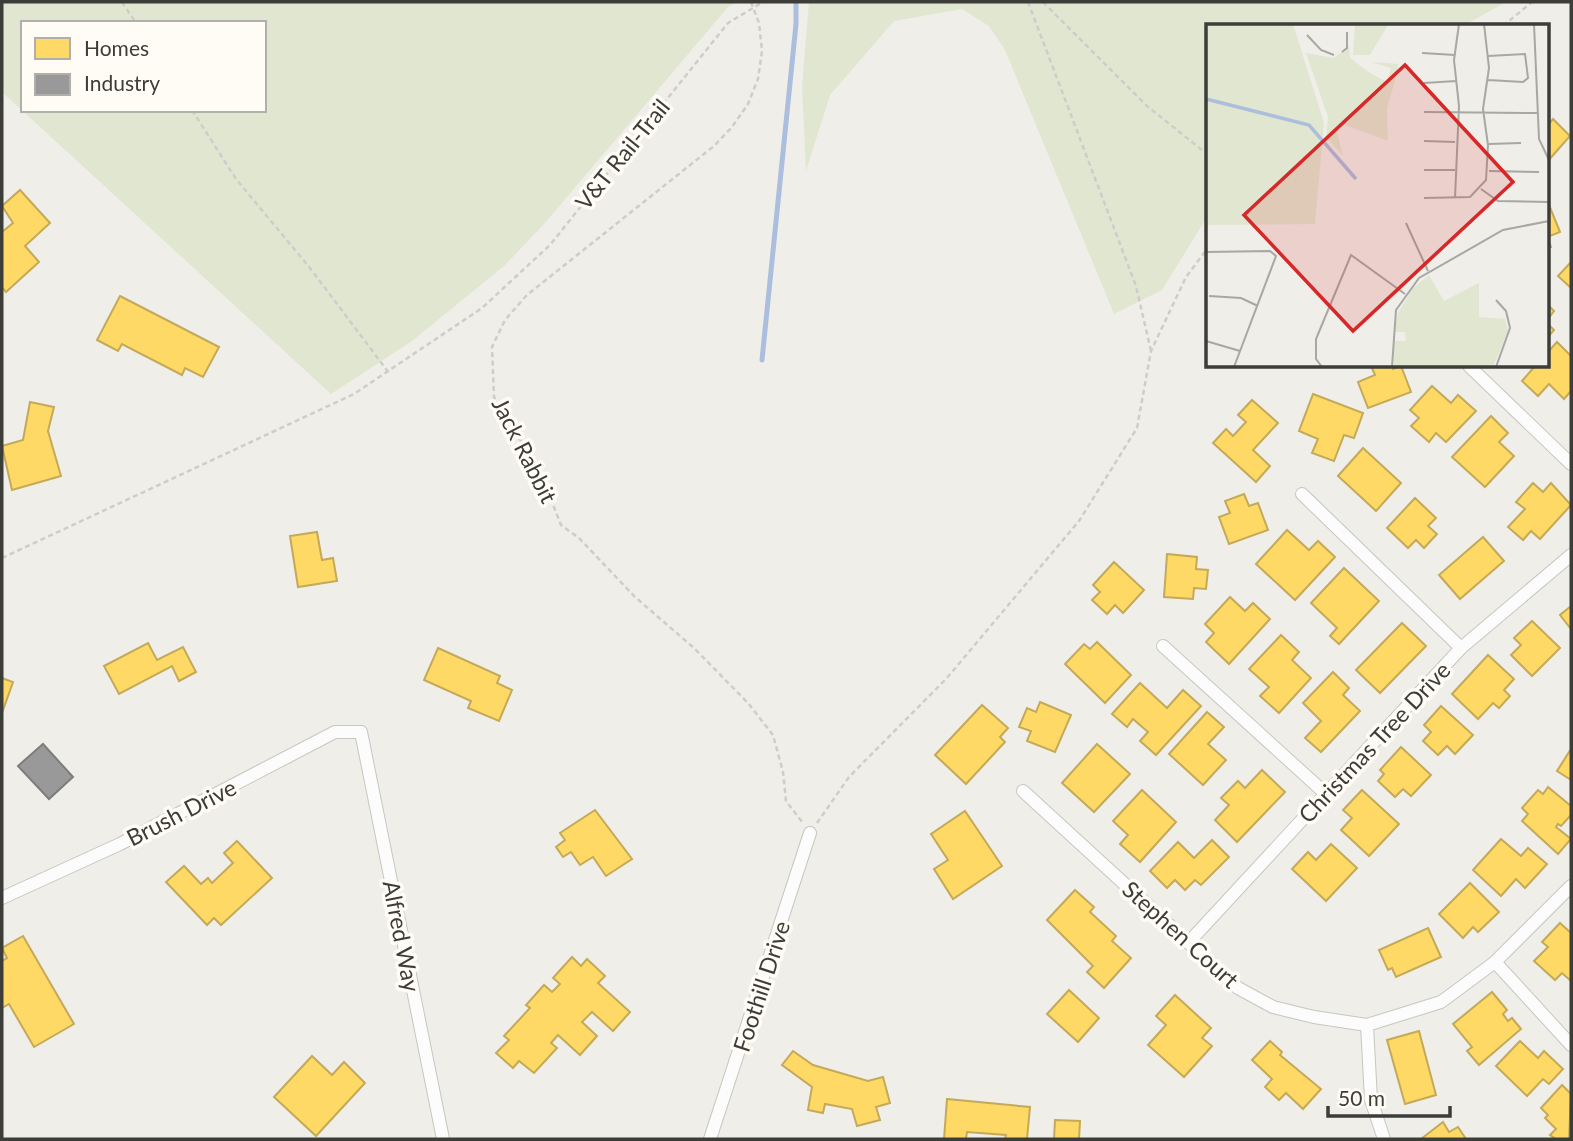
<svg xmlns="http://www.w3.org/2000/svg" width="1573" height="1141" viewBox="0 0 1573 1141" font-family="Lato,sans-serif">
<rect width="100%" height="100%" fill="#efeee9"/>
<g fill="#e1e6d0" fill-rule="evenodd">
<path d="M2,2H738L728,7L544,224L504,266L412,341L331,394L2,92ZM23,23H264V110H23Z"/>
<path d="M809,2H1506L1463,26H1207V217L1162,290L1114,314L1005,50L989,26L962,9L894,21L830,95L806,171L802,87Z"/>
</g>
<g fill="#ffd966" stroke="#c4aa58" stroke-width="2">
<path d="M1553,119L1570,136L1547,162V126Z"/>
<path d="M20,190L50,223L25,246L39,262L6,292L2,287V232L13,223L2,206Z"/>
<path d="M1547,200L1560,232L1547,237L1551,247L1547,249Z"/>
<path d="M1571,262V288L1558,276Z"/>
<path d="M120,296L219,347L203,377L185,368L182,375L122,344L118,351L97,340Z"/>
<path d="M1547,304L1554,311L1547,320Z"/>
<path d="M1547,323L1554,330L1547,338Z"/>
<path d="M1557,342L1571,356V391L1564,399L1549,384L1538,396L1522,381L1535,366H1547V353Z"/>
<path d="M1371,366H1392L1393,369L1401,366L1411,392L1368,408L1358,382L1375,375Z"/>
<path d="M1432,386L1451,403L1458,395L1476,411L1446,442L1436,433L1429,442L1411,426L1419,418L1410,410Z"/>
<path d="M1313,394L1363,413L1354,438L1344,435L1334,461L1312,453L1318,439L1299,431Z"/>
<path d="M1252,400L1278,423L1253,450L1270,466L1256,482L1213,443L1226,429L1233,436L1246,422L1238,415Z"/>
<path d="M30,402L54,407L48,431L61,476L12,490L2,446L23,440Z"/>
<path d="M1491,416L1508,433L1499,442L1514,456L1485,487L1452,457Z"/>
<path d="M1363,448L1401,483L1376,511L1338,476Z"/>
<path d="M1533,483L1543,492L1551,483L1571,505L1540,539L1531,531L1523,540L1508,527L1525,509L1516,502Z"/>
<path d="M1244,494L1249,506L1258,503L1268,530L1229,544L1219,517L1230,513L1225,501Z"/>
<path d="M1415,498L1436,518L1428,526L1437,534L1424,548L1416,540L1408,548L1387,528Z"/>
<path d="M1287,530L1309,550L1318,541L1335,557L1295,600L1256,564Z"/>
<path d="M317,532L322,560L333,558L337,581L298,587L290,536Z"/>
<path d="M1483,537L1504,561L1460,599L1439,575Z"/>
<path d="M1167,554L1197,557L1196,569L1208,570L1206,589L1194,588L1193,599L1164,597Z"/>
<path d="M1114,562L1144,590L1123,613L1115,605L1107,614L1092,600L1100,592L1093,585Z"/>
<path d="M1344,568L1379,601L1339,644L1330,636L1337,628L1311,603Z"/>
<path d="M1230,597L1245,611L1253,603L1270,619L1229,664L1206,642L1214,633L1205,624Z"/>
<path d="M1571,606V629L1560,615Z"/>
<path d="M1532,621L1560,648L1532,676L1511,655L1521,645L1514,638Z"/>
<path d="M1402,623L1426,646L1380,693L1356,670Z"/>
<path d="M1281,635L1299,652L1292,660L1311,678L1279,713L1260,696L1269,687L1249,669Z"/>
<path d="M1097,642L1131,675L1105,703L1065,664L1084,644L1090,649Z"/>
<path d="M148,643L157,660L183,647L196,672L179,681L172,666L119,694L104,666Z"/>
<path d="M438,648L500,676L497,683L512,690L499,721L468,708L471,701L424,680Z"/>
<path d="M1488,655L1514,679L1504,690L1510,696L1499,708L1493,703L1478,719L1452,694Z"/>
<path d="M1333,672L1349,688L1343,695L1360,711L1321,752L1305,738L1321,721L1303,703Z"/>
<path d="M2,678L13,682L2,713Z"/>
<path d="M1140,683L1167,708L1183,690L1201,706L1156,755L1140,741L1148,732L1133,719L1127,727L1112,714Z"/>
<path d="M1040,702L1071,715L1055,752L1027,741L1031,731L1019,727L1027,708L1036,712Z"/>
<path d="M982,705L1008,728L1000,737L1005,742L966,784L935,755Z"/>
<path d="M1441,706L1473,735L1455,754L1447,746L1438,755L1423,741L1431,732L1424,725Z"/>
<path d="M1207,712L1224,727L1208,744L1226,760L1203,785L1169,754Z"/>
<path d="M1097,744L1130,774L1094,812L1062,783Z"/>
<path d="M1401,747L1431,775L1411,796L1403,789L1395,797L1378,781L1384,774L1380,770Z"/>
<path d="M1571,749V780L1557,771Z"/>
<path d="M1262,770L1285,792L1237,842L1215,820L1229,805L1221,798L1238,781L1245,788Z"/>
<path d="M1548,787L1571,806V815L1561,826L1558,824L1556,827L1571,839L1558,854L1522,821L1528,814L1522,808L1538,790L1543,794Z"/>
<path d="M1142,790L1176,822L1140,862L1120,844L1128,835L1113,821Z"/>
<path d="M1362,790L1399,824L1369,856L1341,830L1352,818L1343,810Z"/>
<path d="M595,810L632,859L606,876L593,857L580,865L571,852L563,857L556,847L565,840L560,833Z"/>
<path d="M965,811L1002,866L953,899L934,869L948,860L931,834Z"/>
<path d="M1501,839L1521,856L1528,848L1547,864L1525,888L1516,879L1501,896L1473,870Z"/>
<path d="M1212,840L1229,857L1201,885L1195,880L1185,890L1175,880L1167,888L1150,871L1178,842L1194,858Z"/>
<path d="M237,841L272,878L221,925L214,918L207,925L166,882L184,866L201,884L208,878L212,883L233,863L224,853Z"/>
<path d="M1331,844L1357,868L1326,901L1292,869L1308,852L1316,860Z"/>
<path d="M1470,883L1499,912L1478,932L1473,927L1463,938L1439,914Z"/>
<path d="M1075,890L1094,907L1090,912L1116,936L1112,941L1131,958L1104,988L1087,972L1093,966L1047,920Z"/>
<path d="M1560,923L1571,933V981L1562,973L1555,980L1534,961L1548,947L1542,942Z"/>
<path d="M1428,928L1441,957L1396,977L1392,968L1388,970L1379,950Z"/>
<path d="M23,936L74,1024L34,1047L9,1004L2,1008V961L7,958L2,948Z"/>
<path d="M572,957L581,966L587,959L605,976L598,983L630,1012L613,1031L592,1012L582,1022L597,1036L580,1055L558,1035L551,1043L557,1048L534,1073L519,1061L513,1068L496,1053L509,1040L504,1036L530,1008L526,1005L544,985L552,992L560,984L553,978Z"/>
<path d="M1069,990L1099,1018L1078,1042L1047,1014Z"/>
<path d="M1492,992L1507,1010L1503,1014L1508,1021L1512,1018L1521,1029L1479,1065L1467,1051L1472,1047L1453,1024Z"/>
<path d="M1175,995L1211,1028L1202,1038L1212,1046L1184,1077L1148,1045L1166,1025L1156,1016Z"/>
<path d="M1419,1031L1436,1095L1405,1104L1387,1040Z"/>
<path d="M1270,1041L1282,1052L1280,1055L1321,1089L1303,1109L1286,1093L1279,1100L1265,1087L1272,1079L1252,1060Z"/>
<path d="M1520,1041L1538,1058L1544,1051L1563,1069L1549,1084L1543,1079L1527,1096L1496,1066Z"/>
<path d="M793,1051L813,1065L868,1081L883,1077L890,1103L876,1107L880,1120L857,1126L852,1109L825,1104L823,1113L808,1110L812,1087L782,1065Z"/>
<path d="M312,1056L332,1075L344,1062L365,1083L316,1136L274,1097Z"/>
<path d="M1562,1085L1571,1094L1569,1139H1556L1550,1135L1556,1129L1545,1118L1548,1115L1541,1108Z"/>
<path d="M947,1099L1030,1107L1027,1139H1005L1006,1135L967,1132L966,1139H944Z"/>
<path d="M1055,1120L1080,1121L1079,1139H1054Z"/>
<path d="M1443,1122L1449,1132L1458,1127L1466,1139H1421Z"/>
</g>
<path fill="#999" stroke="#7d7d7c" stroke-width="2" d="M43,744L73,777L49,799L18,766Z"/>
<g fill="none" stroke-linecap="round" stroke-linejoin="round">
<path stroke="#acbede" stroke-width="5" d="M762,360L796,24V2"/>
<defs>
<g id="street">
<path d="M1469,366L1571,464"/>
<path d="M1302,494L1461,648"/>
<path d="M1163,646L1326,794"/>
<path d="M1023,791L1238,988L1273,1007L1314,1017L1367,1025L1441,1002L1495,962L1571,886"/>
<path d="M2,898L120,844L335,732H361L443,1139"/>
<path d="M1189,942L1461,648L1571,555"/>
<path d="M1495,962L1571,1045"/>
<path d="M1367,1025L1371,1100L1384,1139"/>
<path d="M710,1139L810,833"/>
</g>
</defs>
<use href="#street" stroke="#c6c6c2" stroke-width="14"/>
<g stroke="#cecdcc" stroke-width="2.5" stroke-dasharray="5 3.5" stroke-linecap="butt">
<path d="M122,2L136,23"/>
<path d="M751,2L759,23L762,51L758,79L748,104L732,127L714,146L527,295L505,320L492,347L494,397L511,428L535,459L561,525L579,538L635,597L694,648L748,703L773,735L783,772L786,801L803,823"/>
<path d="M1028,2L1136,286L1151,351"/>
<path d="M1043,2L1147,106L1207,154"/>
<path d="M1503,26L1532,2"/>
<path d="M192,110L236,179L310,268L389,373"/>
<path d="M2,558L354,394L482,308L550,245L728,23L763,2"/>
<path d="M817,823L849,777L946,679L1079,521L1137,428L1151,351L1186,277L1207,249"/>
</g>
<use href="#street" stroke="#fdfcfc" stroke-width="12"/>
</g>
<g text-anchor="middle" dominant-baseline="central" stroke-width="7" stroke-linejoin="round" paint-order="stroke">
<g font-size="23" fill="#3c3c39" stroke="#fefcf5">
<text transform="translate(622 154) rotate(-51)">V&amp;T Rail-Trail</text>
<text transform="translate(525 450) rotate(63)">Jack Rabbit</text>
<text transform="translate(1374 742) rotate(-47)">Christmas Tree Drive</text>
<text transform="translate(181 812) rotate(-27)">Brush Drive</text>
<text transform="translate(1181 934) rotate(42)">Stephen Court</text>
<text transform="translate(402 936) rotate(79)">Alfred Way</text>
<text transform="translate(761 986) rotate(-72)">Foothill Drive</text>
</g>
</g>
<g transform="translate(1206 24)">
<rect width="343" height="343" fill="#efeee9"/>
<path d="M0,0H87L118,99L109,200L0,201ZM149,0L182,1L164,31H147ZM143,22L144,34L164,49L181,58L185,44L165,38L192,40V46L181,84L182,117L137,100L131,108L137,132L120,113L122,93L100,29L128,34ZM223,251L238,277L273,259V293L299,295L302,307L287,343H188V317H200L199,308H188L192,289L207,264Z" fill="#e1e6d0"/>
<path fill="none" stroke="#acbede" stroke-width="3.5" d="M0,75L103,101L150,155"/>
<path fill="none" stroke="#a7a7a3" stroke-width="2" d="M328,0L333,115L343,136M101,11L115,26L128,31M136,28L141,24V8M216,29L249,31M282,56L317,58L322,54L319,30L282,32M218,59L250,57M218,88L332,89M218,117L249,118M283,120L315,119M218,146H249M283,147L333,148M275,165L292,177L343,178M218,174L264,173L280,156L282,121L277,85L283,44L278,0M249,174L253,82L248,36L253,0M200,199L222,247M0,228L64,227L70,232L28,343M3,272L35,274L52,282M0,317L34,327M116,343L110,335V315L145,231L199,270M186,343L190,286L213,254L297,206L343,197M290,343L304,304L300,287L290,276"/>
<path fill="#d62828" fill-opacity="0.15" stroke="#d62828" stroke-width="3.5" d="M199,41L307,158L147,307L38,191Z"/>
<rect width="343" height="343" fill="none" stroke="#3c3c39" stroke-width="3.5"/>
</g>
<rect width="1573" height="1141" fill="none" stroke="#3c3c39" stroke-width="7"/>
<rect x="21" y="21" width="245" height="91" fill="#fefcf5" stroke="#b0afaa" stroke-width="2"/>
<rect x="35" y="38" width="35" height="21" fill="#ffd966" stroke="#b0afaa" stroke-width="2"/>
<text x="84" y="56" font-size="21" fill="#3c3c39">Homes</text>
<rect x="35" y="74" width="35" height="21" fill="#999999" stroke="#b0afaa" stroke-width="2"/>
<text x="84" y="91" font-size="21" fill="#3c3c39">Industry</text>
<path d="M1328 1106v10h122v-10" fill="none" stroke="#3c3c39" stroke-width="3.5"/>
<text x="1338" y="1106" font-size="21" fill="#3c3c39" stroke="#fefcf5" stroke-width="5" paint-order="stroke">50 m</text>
</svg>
